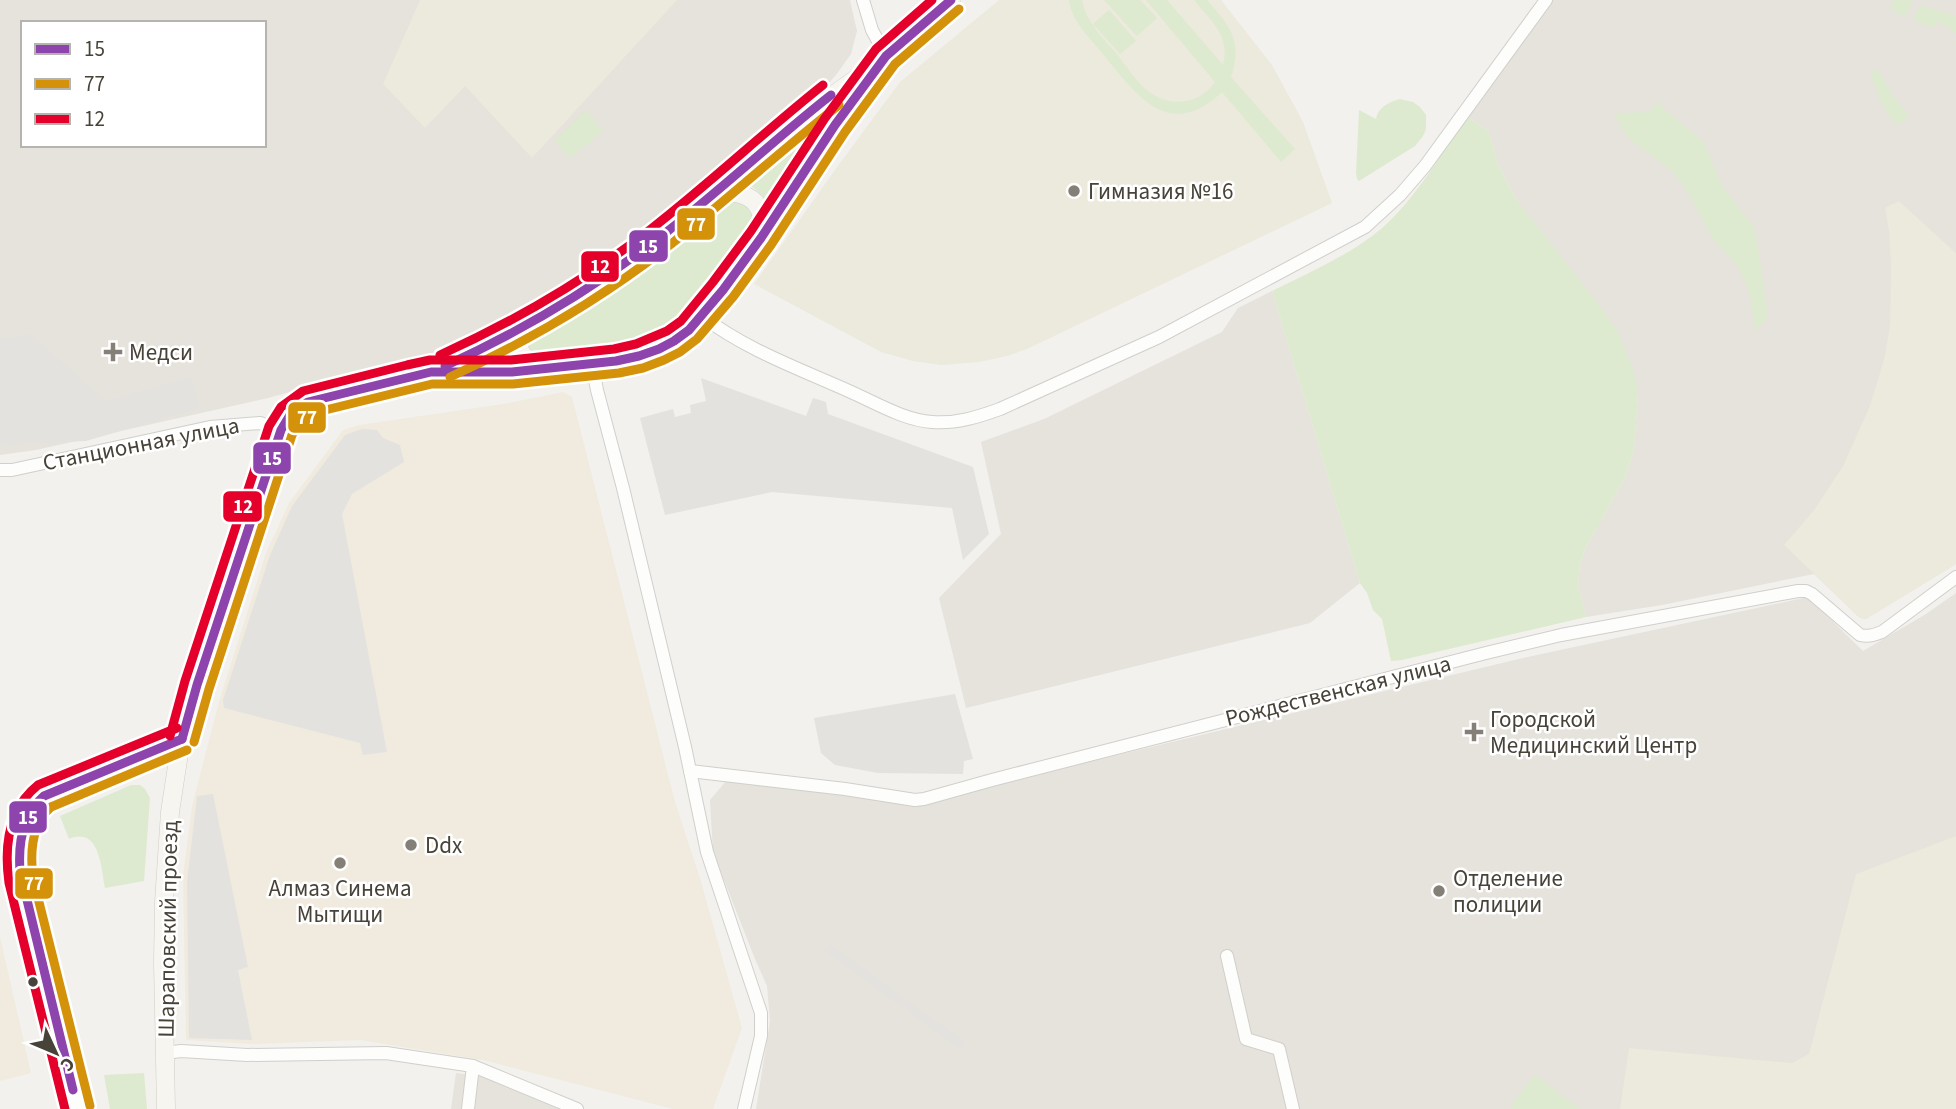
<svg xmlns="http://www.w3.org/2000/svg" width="1956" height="1109" viewBox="0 0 1956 1109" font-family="'Source Sans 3',sans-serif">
<rect width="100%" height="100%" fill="#f2f1ed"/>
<g fill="#e5e3db" fill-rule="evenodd">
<path d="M0,0H850L857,31L851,54L836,75L828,84L754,147L609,262L548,302L476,341L268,398L36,450L0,455ZM23,23H264V145H23Z"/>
<path d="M1553,0H1956V564L1866,619L1860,618L1814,574L1662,605L1586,617L1578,585L1580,564L1585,549L1626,476L1634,448L1638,394L1547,240L1518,202L1498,165L1489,132L1468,117L1486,88Z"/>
<path d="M1272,291L1360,583L1310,623L966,708L939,598L1001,534L981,442L1044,419L1222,332L1238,308Z"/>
<path d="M1956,593V1109H756L770,1021L767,986L755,959L713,852L710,800L726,781L923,805L980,788L1523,658L1808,597L1863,651L1926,614Z"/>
<path d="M456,1073L484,1077L559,1109H451Z"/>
</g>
<g fill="#f0ebde">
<path d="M563,392L572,397L675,802L700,878L742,1028L713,1109H673L483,1060L360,1040L251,1044L186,1040L183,876L192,806L220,698L266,553L289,503L343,430L359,425L503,404Z"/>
<path d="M0,937L31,1073L0,1081Z"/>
</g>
<g fill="#ece9dd">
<path d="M420,0H677L532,158L465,86L425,128L383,84Z"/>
<path d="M999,0H1221L1272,65L1303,122L1332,203L1027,349L1007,356L979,362L941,365L913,361L881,352L754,284L840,163L900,82Z"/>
<path d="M1899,201L1956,253V564L1866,619L1860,618L1784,545L1814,510L1843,466L1869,408L1877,383L1885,355L1890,325L1891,265L1889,231L1885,208Z"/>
<path d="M1956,836V1109H1620L1629,1048L1792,1063L1809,1054L1856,874Z"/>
</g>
<g fill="#ddeacf">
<path d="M1069,0H1082C1086,22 1102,37 1117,54C1126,66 1136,82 1148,91C1170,108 1199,105 1215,82L1146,0H1167L1223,65C1231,36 1211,21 1194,0H1207C1230,26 1243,41 1231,77L1295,149L1281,162L1222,92C1169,142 1137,96 1103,54C1089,37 1072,22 1069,0Z"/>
<path d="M1104,0H1140L1157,18L1137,36Z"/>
<path d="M1894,0H1911L1912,2L1905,17L1890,9Z"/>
<path d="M1920,5L1956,16V33L1938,21L1932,28L1913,20Z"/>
<path d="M1109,10L1136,41L1120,54L1093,24Z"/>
<path d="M1878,69L1893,96L1909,115L1898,126C1884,112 1877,92 1870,73Z"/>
<path d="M1400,99L1413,102L1420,107L1426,115V129L1423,136L1415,146L1359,181L1357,179L1356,173L1359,110L1376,119C1378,107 1389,102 1400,99Z"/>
<path d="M1658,101L1665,110L1704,142L1722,186L1755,228L1768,317L1755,332C1752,309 1751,286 1737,266C1730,255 1719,249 1712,238C1702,219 1690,193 1677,177C1657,153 1624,146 1615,113L1649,112Z"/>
<path d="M586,110L603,131L570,158L554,141Z"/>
<path d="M1468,117L1489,132L1498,165L1518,202L1598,303L1617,330L1634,372L1638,394L1636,423L1634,448L1626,476L1585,549L1580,564L1578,585L1586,617L1402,660L1391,661L1382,619L1373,610L1367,593L1360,583L1272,291C1310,272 1348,256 1381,229C1413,202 1443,151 1468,117Z"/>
<path d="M809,129L811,130L813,135L768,204C761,193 753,185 740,182L803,130Z"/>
<path d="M739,200C746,206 753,211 753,222C752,238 695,303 681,316C674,322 667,328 659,332C624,350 581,351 542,356C527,353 521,341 534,330L626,273L676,235L715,202Z"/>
<path d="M131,785H140L145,789L150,798L144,881L105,888C101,868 100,826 69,839L60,816Z"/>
<path d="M144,1073L147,1109H110L104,1075Z"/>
<path d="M1535,1074V1075L1580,1109H1513L1510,1107Z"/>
</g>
<g fill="#e4e2de">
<path d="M31,334L105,401L191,377L200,408L86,441L7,445L0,443V339Z"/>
<path d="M701,378L806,416L813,398L826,402L828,414L973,467L989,534L963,560L952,508L772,492L665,515L640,418L673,409L675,417L691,413L690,405L706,401Z"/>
<path d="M362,429L377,430L383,438L400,445L404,462L352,494L342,514L387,752L363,755L360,743L224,708L223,700L270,555L292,506L345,435Z"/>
<path d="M955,694L973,759L964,761L963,774L878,773L835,765L821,753L814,718Z"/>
<path d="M213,794L248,967L238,970L252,1040L189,1038L187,882L197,796Z"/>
<path d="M830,944L965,1042L960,1049L825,951Z"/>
</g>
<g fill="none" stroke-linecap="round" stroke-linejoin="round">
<defs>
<g id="minor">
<path d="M863,0L872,30L886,56"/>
<path d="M702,316C746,350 800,369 851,392C876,403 904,420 932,422C956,424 978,417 1000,409L1159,337L1365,227L1400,195L1425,166L1546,0"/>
<path d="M592,364L597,390L623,488L685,747L707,852L761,1013V1036L744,1109"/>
<path d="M0,470H12L210,427L260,423L281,430"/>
<path d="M690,771L845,789L915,800L924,799L992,780L1486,653L1561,635L1798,591H1806L1812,594L1860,635C1869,637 1874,635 1882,632L1956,577"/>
<path d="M1227,956L1246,1039L1279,1049L1293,1109"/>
<path d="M165,1053L181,1051L247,1055L386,1053L473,1066L577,1109"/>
<path d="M78,1109L21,880C17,854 20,812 44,796L182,739"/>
<path d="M468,1109L473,1066"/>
</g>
<g id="secondary">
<path d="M713,194C744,188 768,200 761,234"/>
<path d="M523,327C521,331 518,335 518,339C516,354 532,366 545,369"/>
<path d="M438,372H512L616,361L639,356L659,349L674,341L689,330L723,290L761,238L835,125L874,72"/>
<path d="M166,1109L163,963L164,902L170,812L180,747L197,685L284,423L298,408L308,402L431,372C502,342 570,303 634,257C690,217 740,169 793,125C822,102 853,82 883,59C906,40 928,19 951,0"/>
</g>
</defs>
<use href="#minor" stroke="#d0cfcb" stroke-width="14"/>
<use href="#secondary" stroke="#d0cec4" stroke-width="19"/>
<use href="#minor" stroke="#fdfdfc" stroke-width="12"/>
<use href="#secondary" stroke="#f6f5f0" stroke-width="18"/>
<defs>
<g id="bus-1">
<path d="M445,366C520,332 589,291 655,241C716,195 771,142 831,95"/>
<path d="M182,739L197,685L281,430L290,415L308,402L431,372H512L616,361L639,356L659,349L674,341L689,330L723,290L761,238L835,125L886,56L951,0"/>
<path d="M73,1090L20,871C18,843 22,815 44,796L182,739"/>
</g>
<g id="bus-2">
<path d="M450,377C527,342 599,300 666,248C725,202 780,151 839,105"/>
<path d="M194,742L209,689L292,435L299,423L313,413L432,384H513L619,373L643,368L664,360L680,352L697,339L733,297L771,245L845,132L895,64L959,9"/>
<path d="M90,1106L33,878C30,853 31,824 51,807L187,750"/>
</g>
<g id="bus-3">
<path d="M440,355C515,321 586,280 651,229C710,183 764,132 823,85"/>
<path d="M170,736L185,681L269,426L281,407L303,391L407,365L430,360H511L614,349L636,344L667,331L681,321L713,282L751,231L825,118L876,49L932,0"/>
<path d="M65,1109L9,883C4,847 8,809 38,785L177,728"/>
</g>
</defs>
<use href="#bus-1" stroke="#fff" stroke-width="14"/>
<use href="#bus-2" stroke="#fff" stroke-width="14"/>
<use href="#bus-3" stroke="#fff" stroke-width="14"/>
<use href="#bus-1" stroke="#8e44ad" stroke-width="9"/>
<use href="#bus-2" stroke="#d4920b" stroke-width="9"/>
<use href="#bus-3" stroke="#e4002b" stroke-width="9"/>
</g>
<g fill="#848078" stroke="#fff" stroke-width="2.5">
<circle cx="1074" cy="191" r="7"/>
<path d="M109.5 341.5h7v7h7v7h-7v7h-7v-7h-7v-7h7z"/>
<path d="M1470.5 721.5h7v7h7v7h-7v7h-7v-7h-7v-7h7z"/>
<circle cx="411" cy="845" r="7"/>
<circle cx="340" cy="863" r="7"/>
<circle cx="1439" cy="891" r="7"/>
</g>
<circle fill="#484339" stroke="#fff" stroke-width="2.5" cx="33" cy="982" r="6"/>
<g text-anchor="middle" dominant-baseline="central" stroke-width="5" stroke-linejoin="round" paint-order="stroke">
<g font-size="23" fill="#484339" stroke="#fff" text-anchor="start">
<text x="1088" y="191">Гимназия №16</text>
<text x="129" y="352">Медси</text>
<text x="1490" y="719">Городской<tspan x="1490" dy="26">Медицинский Центр</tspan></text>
<text x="425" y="845">Ddx</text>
<text x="1453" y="878">Отделение<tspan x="1453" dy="26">полиции</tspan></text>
<text x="340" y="888" text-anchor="middle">Алмаз Синема<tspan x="340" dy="26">Мытищи</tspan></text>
</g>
<g font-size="23" fill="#484339" stroke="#fff">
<text transform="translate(141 444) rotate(-11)">Станционная улица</text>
<text transform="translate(1338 691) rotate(-14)">Рождественская улица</text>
<text transform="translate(168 929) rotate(-89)">Шараповский проезд</text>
</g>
</g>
<g stroke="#fff" stroke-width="2.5">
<rect x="676" y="207" width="40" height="34" rx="7" fill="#d4920b"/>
<rect x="628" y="229" width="41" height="34" rx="7" fill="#8e44ad"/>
<rect x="580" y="250" width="40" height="33" rx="7" fill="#e4002b"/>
<rect x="287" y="401" width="40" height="33" rx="7" fill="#d4920b"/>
<rect x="252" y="441" width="40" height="34" rx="7" fill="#8e44ad"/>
<rect x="222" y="490" width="41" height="33" rx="7" fill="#e4002b"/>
<rect x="8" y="800" width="40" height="34" rx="7" fill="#8e44ad"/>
<rect x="14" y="867" width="40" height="33" rx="7" fill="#d4920b"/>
</g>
<g font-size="19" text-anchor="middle" font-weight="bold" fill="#fff">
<text x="696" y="231">77</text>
<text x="648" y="253">15</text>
<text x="600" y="273">12</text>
<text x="307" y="424">77</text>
<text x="272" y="465">15</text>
<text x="243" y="513">12</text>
<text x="28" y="824">15</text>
<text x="34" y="890">77</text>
</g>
<rect x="21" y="21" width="245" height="126" fill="#ffffff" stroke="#b6b4b0" stroke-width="2"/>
<rect x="35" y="44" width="35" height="10" fill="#8e44ad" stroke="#b6b4b0" stroke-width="2"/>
<text x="84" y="56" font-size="21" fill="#484339">15</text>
<rect x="35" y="79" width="35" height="10" fill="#d4920b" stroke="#b6b4b0" stroke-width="2"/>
<text x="84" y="91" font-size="21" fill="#484339">77</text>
<rect x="35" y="114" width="35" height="10" fill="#e4002b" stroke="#b6b4b0" stroke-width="2"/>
<text x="84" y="126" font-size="21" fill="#484339">12</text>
<g transform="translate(56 1053) rotate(134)" stroke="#ffffff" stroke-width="5" paint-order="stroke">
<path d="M0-5L12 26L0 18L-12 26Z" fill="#484339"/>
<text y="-10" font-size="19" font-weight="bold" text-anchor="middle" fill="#484339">С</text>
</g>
</svg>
